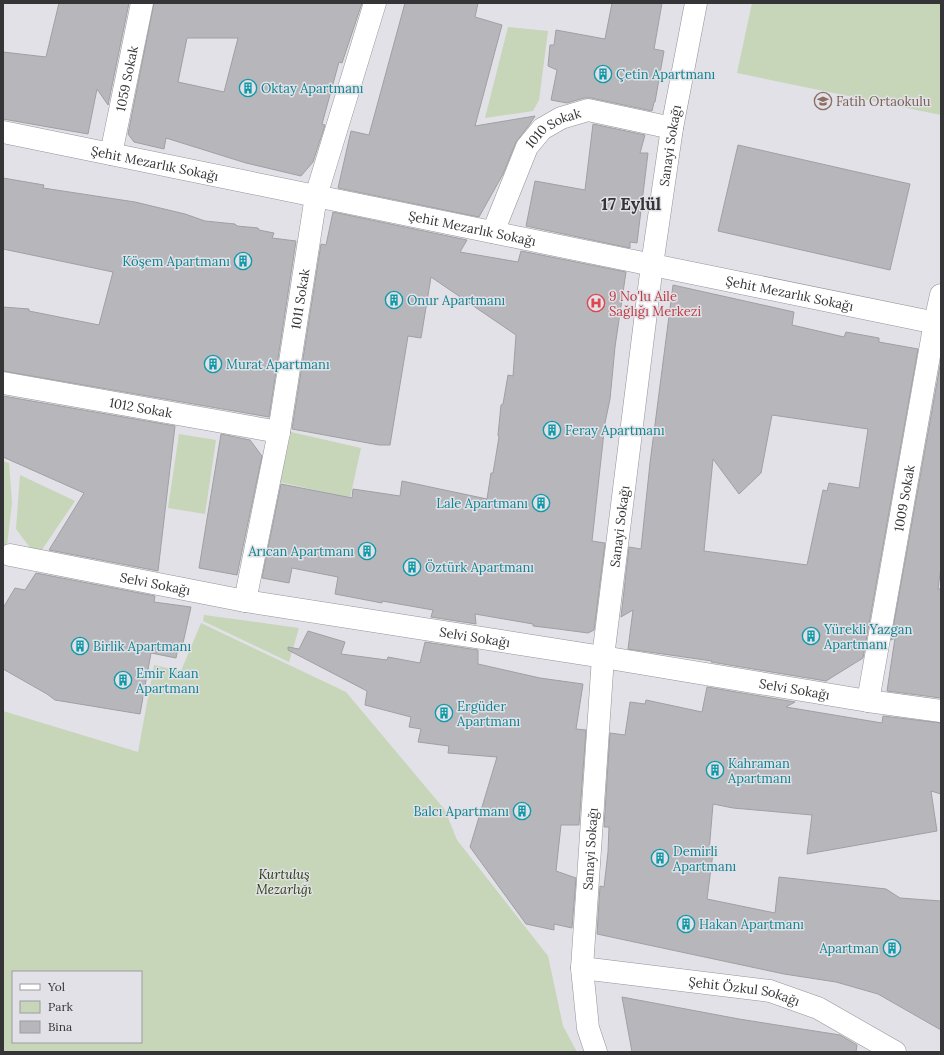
<svg xmlns="http://www.w3.org/2000/svg" width="944" height="1055" viewBox="0 0 944 1055" font-family="Lora,serif">
<rect width="100%" height="100%" fill="#e1e1e7"/>
<g fill="#c7d5b9" fill-rule="evenodd">
<path d="M752,3H941V115L737,73Z"/>
<path d="M508,27L548,31L539,100L533,111L485,118Z"/>
<path d="M291,432L361,448L350,498L280,482Z"/>
<path d="M179,434L216,440L205,514L168,508Z"/>
<path d="M3,461L9,463L12,503L5,562L3,570Z"/>
<path d="M20,475L75,501L37,557L16,529Z"/>
<path d="M204,615L299,628L289,662L203,621Z"/>
<path d="M201,623L346,692L445,810L457,840L548,956L563,1026L577,1052H3V711L138,752L154,665L181,671ZM13,972H141V1042H13Z"/>
</g>
<g fill="#b6b6bb" stroke="#a0a0a4" fill-rule="evenodd">
<path d="M59,3H129L108,105L97,89L88,134L3,119V52L46,57Z"/>
<path d="M154,3H362L342,63L339,62L322,124L325,125L313,162L301,176L246,163L166,138L164,149L134,142L128,134ZM187,38H238L224,92L178,82Z"/>
<path d="M405,3H478L475,17L502,25L475,126L535,116L530,124L516,142L503,174L479,217L338,188L351,131L369,135Z"/>
<path d="M612,3H662L654,49L664,51L655,102H654L652,111L591,98H584L567,103L551,100L557,70L548,66L550,45H554L556,30L605,39Z"/>
<path d="M593,124L645,135L640,153H648L637,243L630,242V248L526,226L535,181L585,190Z"/>
<path d="M738,145L910,184L890,270L718,231Z"/>
<path d="M3,178L44,185L43,188L135,202L185,214L205,221L235,224L237,226L258,228L259,230L274,233L272,238L296,241L269,417L3,371V307L29,309V311L99,325L113,272L3,249Z"/>
<path d="M333,212L467,240L460,252L518,262L521,251L626,272L615,347L610,399L605,423L592,541L605,543L594,630L588,633L558,629L533,626V624L475,614L476,624L431,617L433,610L382,601V603L335,594L338,577L292,568L289,583L262,578L281,484L352,498L353,489L400,496L402,481L487,499L491,473H493L499,437L498,435L501,405L503,404L508,375L513,376L516,335L431,277L421,338L408,336L390,445H379L292,429L321,244L326,245Z"/>
<path d="M673,285L794,312L792,325L844,337L846,332L879,338V342L918,349L863,658L826,681L711,662L712,661L628,649L633,610L621,617L629,547L641,549L650,463ZM772,415L868,429L859,488L829,483L827,491L823,490L807,565L704,551L713,459L739,494L761,473Z"/>
<path d="M941,360V567L938,589H941V698L887,691L895,638L891,640Z"/>
<path d="M3,396L175,426L158,571L49,550L84,493L3,457Z"/>
<path d="M221,434L250,440L262,456L237,575L199,568Z"/>
<path d="M36,573L155,596L154,602L191,607L183,643H179L176,658L151,653L140,714L55,700L47,694L3,669V608L15,588L25,590Z"/>
<path d="M308,631L345,642L341,654L387,660L388,657L420,663L425,642L478,650V664L540,678L583,684L576,729L586,730L579,825H561L556,871L576,878L572,928L554,924V930L526,924L470,847L497,757L448,753L449,746L418,742L421,729L409,727L411,717L365,705L367,691L288,650V647L299,649Z"/>
<path d="M707,687L795,702L786,707L882,723L883,716L941,723V794L931,791L937,831L807,854L812,815L733,808L713,804L709,852L713,853L707,899L775,913L779,877L886,889L900,898L941,901V1030L878,994L836,982L784,974L597,934L600,886L604,887L608,852L609,827H604L610,733L625,735L630,702L645,704L646,700L702,712Z"/>
<path d="M622,997L739,1019L840,1035L857,1045L856,1052H632Z"/>
</g>
<g fill="none" stroke-linecap="round" stroke-linejoin="round">
<defs>
<g id="minor">
<path id="s1" d="M3,132L941,324"/>
<path id="s2" d="M111,154L142,3"/>
<path id="s3" d="M493,232L527,147L542,129L561,118L588,110L672,128"/>
<path id="s4" d="M3,383L279,432"/>
<path id="s5" d="M10,555L245,601L603,657L868,701L941,711"/>
<path id="s6" d="M245,601L279,432L316,196L375,3"/>
<path id="s7" d="M868,701L935,322L941,295"/>
<path id="s8" d="M582,968L770,991L818,1008L895,1052"/>
<path id="s9" d="M596,1052L588,1028L582,968L603,657L652,265L672,128L696,3"/>
</g>
</defs>
<use href="#minor" stroke="#949398" stroke-width="23"/>
<use href="#minor" stroke="#fff" stroke-width="22"/>
</g>
<defs>
<symbol id="building-ring" viewBox="-11 -11 22 22"><circle r="9.5" fill="#e1e1e7" stroke="#0f9aa8" stroke-width="1.5"/><path d="M-4-6H4V6H1V3H-1V6H-4ZM-2.5-4.3h1.7v1.8h-1.7ZM.8-4.3h1.7v1.8H.8ZM-2.5-1h1.7V.8h-1.7ZM.8-1h1.7V.8H.8Z" fill="#0f9aa8"/></symbol>
<symbol id="school-ring" viewBox="-11 -11 22 22"><circle r="9.5" fill="#e1e1e7" stroke="#8d6e63" stroke-width="1.5"/><path d="M0-5L7-2L0 1L-7-2ZM-4 1L0 2.5L4 1V4Q0 6-4 4Z" fill="#8d6e63"/></symbol>
<symbol id="hospital-ring" viewBox="-11 -11 22 22"><circle r="9.5" fill="#e1e1e7" stroke="#e0444e" stroke-width="1.5"/><path d="M-5-5h3v3.5h4V-5h3V5h-3V1.5h-4V5h-3Z" fill="#e0444e"/></symbol>
</defs>
<g fill-rule="evenodd">
<use href="#building-ring" x="593" y="64" width="20" height="20"/>
<use href="#building-ring" x="238" y="78" width="20" height="20"/>
<use href="#school-ring" x="813" y="91" width="20" height="20"/>
<use href="#building-ring" x="233" y="251" width="20" height="20"/>
<use href="#building-ring" x="384" y="290" width="20" height="20"/>
<use href="#hospital-ring" x="586" y="293" width="20" height="20"/>
<use href="#building-ring" x="203" y="354" width="20" height="20"/>
<use href="#building-ring" x="542" y="420" width="20" height="20"/>
<use href="#building-ring" x="531" y="493" width="20" height="20"/>
<use href="#building-ring" x="357" y="541" width="20" height="20"/>
<use href="#building-ring" x="402" y="557" width="20" height="20"/>
<use href="#building-ring" x="801" y="626" width="20" height="20"/>
<use href="#building-ring" x="70" y="636" width="20" height="20"/>
<use href="#building-ring" x="113" y="670" width="20" height="20"/>
<use href="#building-ring" x="434" y="703" width="20" height="20"/>
<use href="#building-ring" x="705" y="760" width="20" height="20"/>
<use href="#building-ring" x="512" y="801" width="20" height="20"/>
<use href="#building-ring" x="650" y="848" width="20" height="20"/>
<use href="#building-ring" x="676" y="914" width="20" height="20"/>
<use href="#building-ring" x="882" y="938" width="20" height="20"/>
</g>
<g text-anchor="middle" dominant-baseline="central" stroke-width="3" stroke-linejoin="round" paint-order="stroke">
<g font-size="13" fill="#0d838f" stroke="#e1e1e7" text-anchor="start">
<text x="616" y="74">Çetin Apartmanı</text>
<text x="261" y="88">Oktay Apartmanı</text>
<text x="230" y="261" text-anchor="end">Köşem Apartmanı</text>
<text x="407" y="300">Onur Apartmanı</text>
<text x="226" y="364">Murat Apartmanı</text>
<text x="565" y="430">Feray Apartmanı</text>
<text x="528" y="503" text-anchor="end">Lale Apartmanı</text>
<text x="354" y="551" text-anchor="end">Arıcan Apartmanı</text>
<text x="425" y="567">Öztürk Apartmanı</text>
<text x="824" y="629">Yürekli Yazgan<tspan x="824" dy="15">Apartmanı</tspan></text>
<text x="93" y="646">Birlik Apartmanı</text>
<text x="136" y="673">Emir Kaan<tspan x="136" dy="15">Apartmanı</tspan></text>
<text x="457" y="706">Ergüder<tspan x="457" dy="15">Apartmanı</tspan></text>
<text x="728" y="763">Kahraman<tspan x="728" dy="15">Apartmanı</tspan></text>
<text x="509" y="811" text-anchor="end">Balcı Apartmanı</text>
<text x="673" y="851">Demirli<tspan x="673" dy="15">Apartmanı</tspan></text>
<text x="699" y="924">Hakan Apartmanı</text>
<text x="879" y="948" text-anchor="end">Apartman</text>
</g>
<g font-size="13" fill="#353537" stroke="#e1e1e7">
<text stroke="none"><textPath href="#s2" startOffset="77">1059 Sokak</textPath></text>
<text stroke="none"><textPath href="#s3" startOffset="125">1010 Sokak</textPath></text>
<text stroke="none"><textPath href="#s9" startOffset="913">Sanayi Sokağı</textPath></text>
<text stroke="none"><textPath href="#s1" startOffset="155">Şehit Mezarlık Sokağı</textPath></text>
<text stroke="none"><textPath href="#s1" startOffset="479">Şehit Mezarlık Sokağı</textPath></text>
<text stroke="none"><textPath href="#s1" startOffset="803">Şehit Mezarlık Sokağı</textPath></text>
<text stroke="none"><textPath href="#s6" startOffset="307">1011 Sokak</textPath></text>
<text stroke="none"><textPath href="#s4" startOffset="140">1012 Sokak</textPath></text>
<text stroke="none"><textPath href="#s7" startOffset="206">1009 Sokak</textPath></text>
<text stroke="none"><textPath href="#s9" startOffset="529">Sanayi Sokağı</textPath></text>
<text stroke="none"><textPath href="#s5" startOffset="148">Selvi Sokağı</textPath></text>
<text stroke="none"><textPath href="#s5" startOffset="472">Selvi Sokağı</textPath></text>
<text stroke="none"><textPath href="#s5" startOffset="796">Selvi Sokağı</textPath></text>
<text stroke="none"><textPath href="#s9" startOffset="205">Sanayi Sokağı</textPath></text>
<text stroke="none"><textPath href="#s8" startOffset="164">Şehit Özkul Sokağı</textPath></text>
</g>
<g font-size="13" fill="#785e54" stroke="#e1e1e7" text-anchor="start">
<text x="836" y="101">Fatih Ortaokulu</text>
</g>
<g font-size="13" fill="#be3a42" stroke="#e1e1e7" text-anchor="start">
<text x="609" y="296">9 No'lu Aile<tspan x="609" dy="15">Sağlığı Merkezi</tspan></text>
</g>
<g font-size="13" font-style="italic" fill="#2b3f0c" stroke="#e1e1e7">
<text x="284" y="874">Kurtuluş<tspan x="284" dy="15">Mezarlığı</tspan></text>
</g>
<g font-size="17" font-weight="bold" fill="#353537" stroke="#e1e1e7">
<text x="631" y="204">17 Eylül</text>
</g>
</g>
<rect width="944" height="1055" fill="none" stroke="#353537" stroke-width="8"/>
<rect x="12" y="971" width="130" height="72" fill="#e1e1e7" stroke="#9c9ca1"/>
<rect x="20" y="984" width="20" height="6" fill="#ffffff" stroke="#9c9ca1"/>
<text x="48" y="991" font-size="12" fill="#353537">Yol</text>
<rect x="20" y="1001" width="20" height="12" fill="#c7d5b9" stroke="#9c9ca1"/>
<text x="48" y="1011" font-size="12" fill="#353537">Park</text>
<rect x="20" y="1021" width="20" height="12" fill="#b6b6bb" stroke="#9c9ca1"/>
<text x="48" y="1031" font-size="12" fill="#353537">Bina</text>
</svg>
